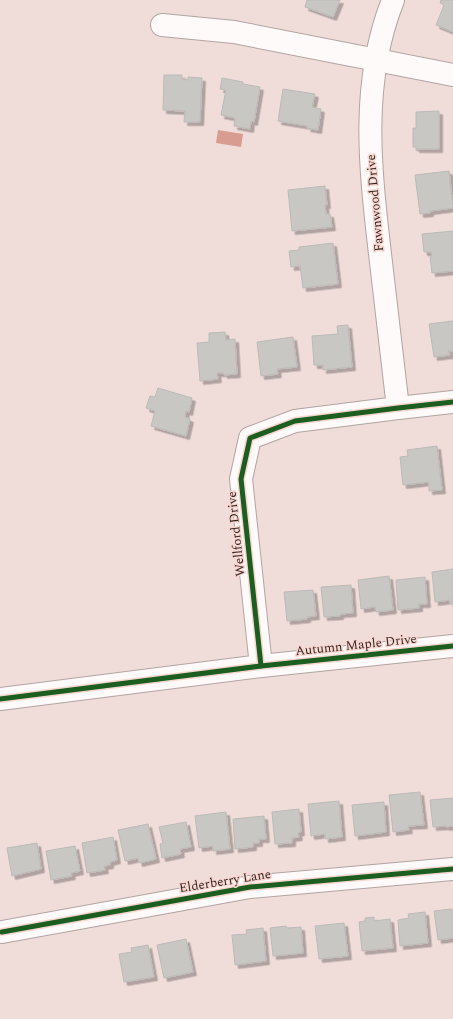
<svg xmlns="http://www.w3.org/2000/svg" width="453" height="1019" viewBox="0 0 453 1019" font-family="Spectral,serif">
<defs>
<filter id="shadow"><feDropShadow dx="3.5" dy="3.5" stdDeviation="0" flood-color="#0004"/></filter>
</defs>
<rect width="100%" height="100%" fill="#f0ddda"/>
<path fill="#d99c91" d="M218,130L243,134L241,147L216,143Z"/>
<g fill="#c8c7c4" stroke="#bcbab7" filter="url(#shadow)">
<path d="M307,0H340L333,17L305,7Z"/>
<path d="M441,0H453V32L436,25L444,5L440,3Z"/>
<path d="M164,75H182V79L188,80V77L202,78L200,122H184L185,111L163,110Z"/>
<path d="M222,78L243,82V84L260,87L254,122L251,121L250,129L234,126L235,118L221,115L226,90L220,89Z"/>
<path d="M283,89L315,94L312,107L321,109L318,130L307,128L308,126L278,121Z"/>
<path d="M439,111V149H416V147H413V128H416V112Z"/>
<path d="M449,171L453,208L430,211V213L420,214L415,175Z"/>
<path d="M325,186L327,205H325L326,214H330L332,227L292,231L288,190Z"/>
<path d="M453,231V271L432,273L430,257H432L431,252H424L422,234Z"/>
<path d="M333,243L338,284L303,288L300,266L291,267L289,251L299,250V247Z"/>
<path d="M453,321V352L449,350L450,355L434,357L429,324Z"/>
<path d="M348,325L352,367L323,370V365H314L312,336L338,334L337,326Z"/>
<path d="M225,332L226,340L235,339L237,374L224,375V373H217L218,379L200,381L197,343L209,342V333Z"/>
<path d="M293,337L297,367L277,369L278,374L261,376L257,342Z"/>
<path d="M158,388L192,398L189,412L186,411L185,417L190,419L186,436L151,426L155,411L146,408L150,396L155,397Z"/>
<path d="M437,446L442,490L429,491V482L403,485L400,457L408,456L407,450Z"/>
<path d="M453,569V604H450V600L435,602L432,572Z"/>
<path d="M389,576L393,610L376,612L375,607L361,609L358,580Z"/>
<path d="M425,577L427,604H419V608L398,610L396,580Z"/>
<path d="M351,585L353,613L340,614V616L324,617L321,587Z"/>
<path d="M313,590L316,616L307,617V619L287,621L284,592Z"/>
<path d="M420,792L424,825L408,826L409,830L393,832L389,795Z"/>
<path d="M453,798V826L446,827V826L433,827L430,800Z"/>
<path d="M339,801L342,837L325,839V834L311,836L308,804Z"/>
<path d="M384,802L386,832L355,836L352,805Z"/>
<path d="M299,809L301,832L298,833L299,837L292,838V843L275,844L272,812Z"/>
<path d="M226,812L230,849L213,851V846L199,848L195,816Z"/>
<path d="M264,816L266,839H259V843H253V847L235,849L233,819Z"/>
<path d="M186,822L191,847L180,849L181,854L162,858L160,844L163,843L159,827Z"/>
<path d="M148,824L156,859L139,863L138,858L125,861L118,830Z"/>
<path d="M113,837L117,860L110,862V865L104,866L105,870L87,873L82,843Z"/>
<path d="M37,843L41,869L12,876L7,848Z"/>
<path d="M75,846L80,871L71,873L72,876L51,880L46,851Z"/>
<path d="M451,909V910H453V938L438,940L434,911Z"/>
<path d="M425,912L428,943L400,946L398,920L409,918L408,914Z"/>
<path d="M374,917V921L390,919L393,948L362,951L359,922L365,921V918Z"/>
<path d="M344,923L348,956L319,959L315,926Z"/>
<path d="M286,926L287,928L301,927L303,953L273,956L270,928Z"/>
<path d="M263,928L266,961L235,965L232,935L247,934L246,930Z"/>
<path d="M186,939L193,972L164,978L157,945Z"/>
<path d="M148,945L154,977L124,982L119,954L132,952L131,948Z"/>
</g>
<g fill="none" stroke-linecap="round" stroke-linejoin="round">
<defs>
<g id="minor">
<path d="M393,0C360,84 370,167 380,254C386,305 392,357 398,408"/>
<path d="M162,25L234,32L453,75"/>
<path d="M261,666L241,479L250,438L295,421L398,408L453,402"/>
<path d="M0,699L261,666L453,646"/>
<path d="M2,932L250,887L453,869"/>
</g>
</defs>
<use href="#minor" stroke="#b2a4a2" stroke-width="24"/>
<use href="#minor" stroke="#fdfaf9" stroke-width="22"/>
<defs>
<g id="cycleway">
<path d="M261,666L241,479L250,438L295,421L398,408L453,402"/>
<path d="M0,699L261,666L453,646"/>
<path d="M2,932L250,887L453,869"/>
</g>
</defs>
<use href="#cycleway" stroke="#f9d7d1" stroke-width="8"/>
<use href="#cycleway" stroke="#1b5e20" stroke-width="5"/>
</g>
<g text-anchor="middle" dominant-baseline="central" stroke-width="3" stroke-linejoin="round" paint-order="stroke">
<g font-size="13" fill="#332724" stroke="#f9d7d1">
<text transform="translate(375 203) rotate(-95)">Fawnwood Drive</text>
<text transform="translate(236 534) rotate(-96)">Wellford Drive</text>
<text transform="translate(356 645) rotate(-6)">Autumn Maple Drive</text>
<text transform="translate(225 881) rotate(-9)">Elderberry Lane</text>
</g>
</g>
</svg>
